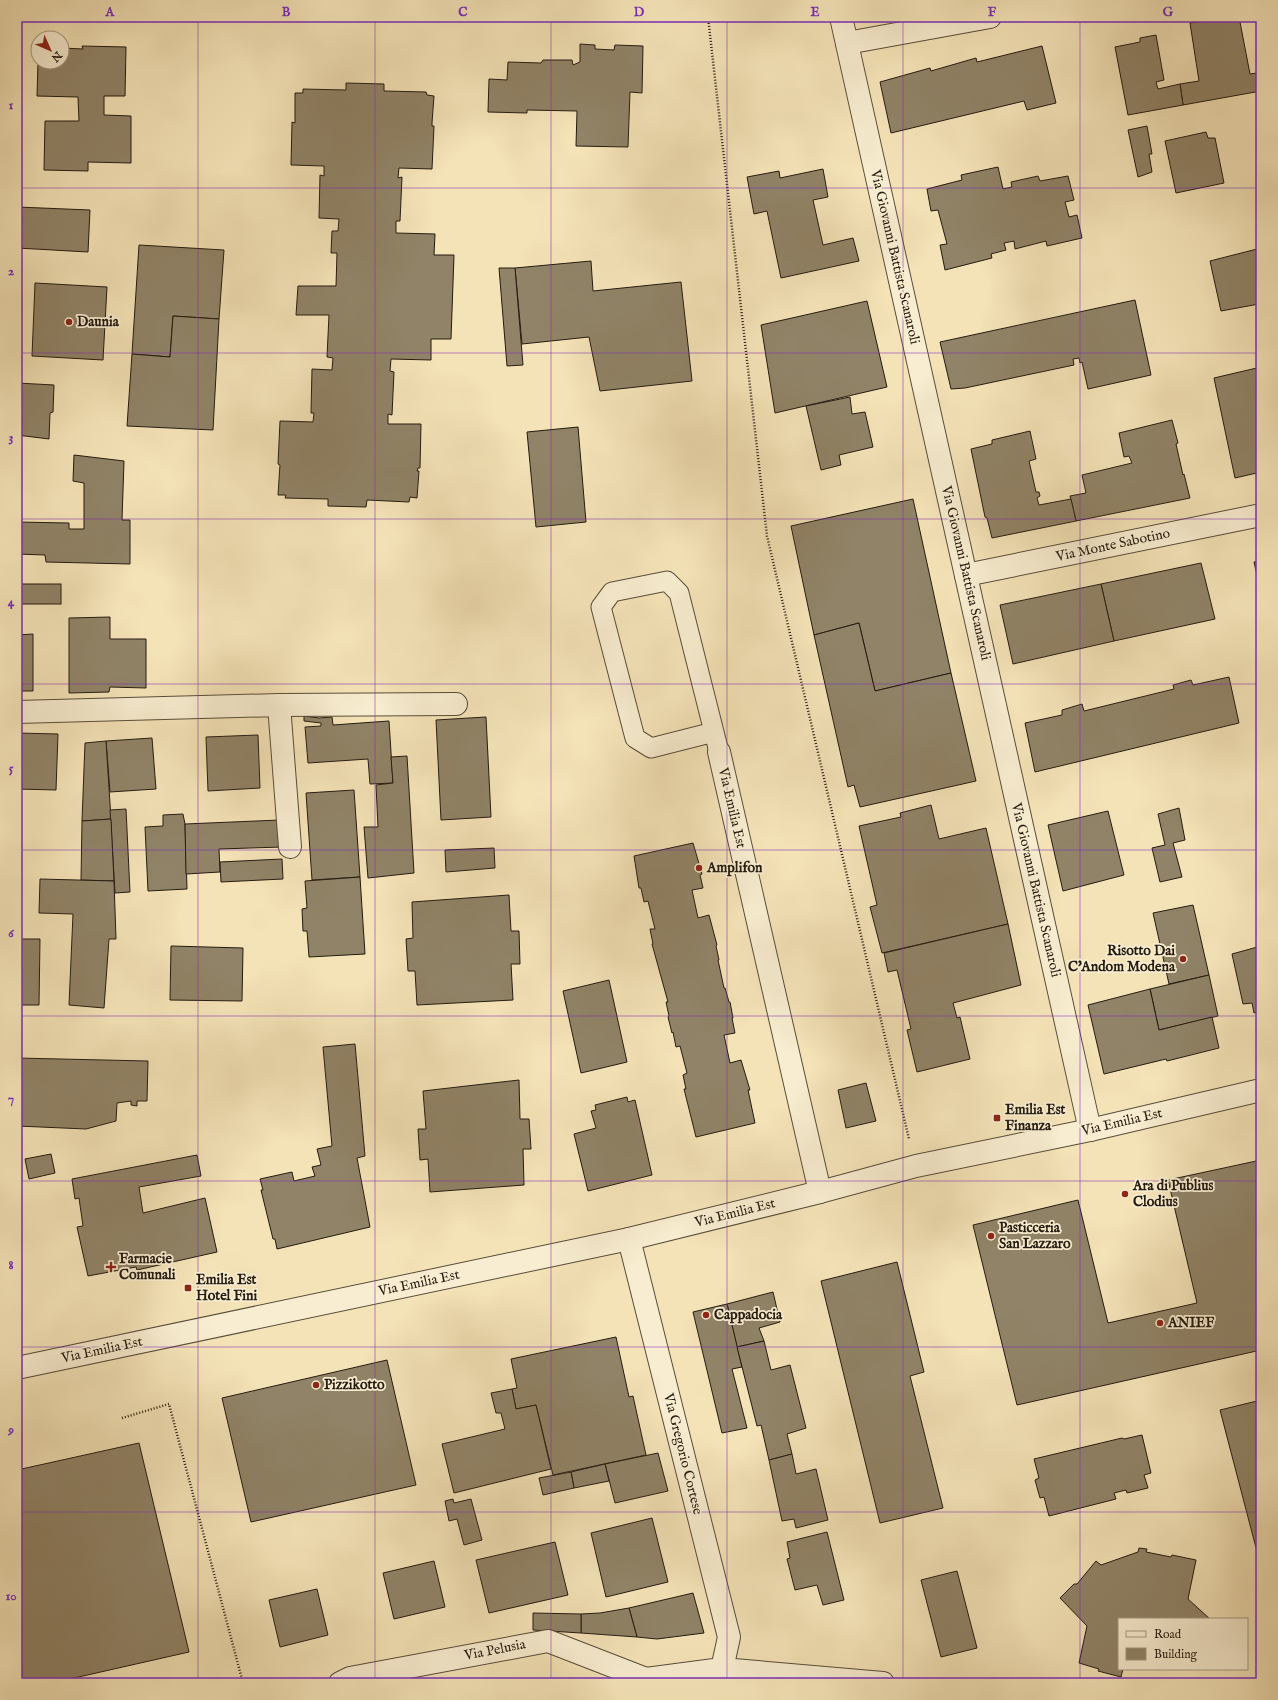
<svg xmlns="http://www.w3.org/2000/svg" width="1278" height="1700" viewBox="0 0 1278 1700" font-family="'IM FELL English',serif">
<rect width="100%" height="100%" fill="#f4e3b7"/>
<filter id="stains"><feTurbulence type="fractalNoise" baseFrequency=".005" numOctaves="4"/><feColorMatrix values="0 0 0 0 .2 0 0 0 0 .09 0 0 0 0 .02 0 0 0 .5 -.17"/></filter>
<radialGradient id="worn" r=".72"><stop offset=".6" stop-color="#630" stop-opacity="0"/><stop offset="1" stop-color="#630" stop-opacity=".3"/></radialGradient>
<g fill="#908367" stroke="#241b11">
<path d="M1229,17H1239L1250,74L1257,73L1261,91L1183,105L1180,84L1199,81L1190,23Z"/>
<path d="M1156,35L1164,80L1156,82L1158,89L1180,84L1183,105L1128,115L1115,47L1140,42V38Z"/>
<path d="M580,44L595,45V49L614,50L615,45L643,46L642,93L630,92L628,147L576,146L577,111L527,110V113L488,112L489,79L507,80L508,62L541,63L543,60H572L573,65L580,62Z"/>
<path d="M82,46L126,47L125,96H104V115L131,116V163L88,162V171L44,170L45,121H79L78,97L37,96L38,62H62V48L83,49Z"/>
<path d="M1042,46L1056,103L1027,110L1024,101L891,133L880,82L930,68L931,71L976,58L977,62Z"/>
<path d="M346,83L384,84V91L426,92L427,95L434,96L432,123V126H434L432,169L399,168L398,178L402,177L400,221H396V233L435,234L434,255H454L451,339H431V360L391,359L390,371L394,372L392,415L388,414V424H421L420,468H418L417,471H419L417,498L410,497L409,502L367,500L366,507L328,506V499L285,498L286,495H278L280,465L278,464L280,421L313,422L314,413H311L312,369L332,370L333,358L327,357L329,315H296L298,286H336L337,253H331L332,231H338L339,219L319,218L320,175L324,176V166L291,165L292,122L295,123V93H303V89L346,90Z"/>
<path d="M1147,126L1152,154H1149L1152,172L1138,177L1128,130Z"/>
<path d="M1206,132L1208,138H1215L1224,183L1176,193L1165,141Z"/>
<path d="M998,167L1003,189L1012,187L1011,182L1038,176L1040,181L1068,176L1074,200L1065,202L1069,217L1077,215L1082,238L1047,246L1046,241L1015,249L1014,241L1004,243L1006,250L991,254L992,258L945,270L940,245L947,244L938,210L931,211L927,189L962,180L961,175Z"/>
<path d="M823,169L828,197L813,200L823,245L853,238L859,261L781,278L767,211L754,214L747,177L779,171L780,178Z"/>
<path d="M17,207L90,210L88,252L17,248Z"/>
<path d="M139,245L224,250L219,319L173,316L170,357L132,354Z"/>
<path d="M1261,248V300H1258L1259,304L1221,311L1210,261Z"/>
<path d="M591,261L593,291L681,282L692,381L600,391L589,337L522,344L515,268Z"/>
<path d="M499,268H515L523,365L507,366Z"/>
<path d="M35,283L107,287L103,360L32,356Z"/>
<path d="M1135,300L1151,375L1088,389L1082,362L1080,363L1079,358L1073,359L1074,365L965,388L951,389L940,342Z"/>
<path d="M867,301L887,387L775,413L761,325Z"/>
<path d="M173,316L219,319L213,430L127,426L132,354L170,357Z"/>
<path d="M1261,367V472L1235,478L1214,378Z"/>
<path d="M17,383L54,385L53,412L50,413L49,439L17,435Z"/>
<path d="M850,397L852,414L865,412L873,447L839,455L841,465L821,470L806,406Z"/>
<path d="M1172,420L1178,443L1176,444L1183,475L1184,474L1190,498L1076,521L1070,496L1086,493L1082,475L1132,463L1129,456L1124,457L1119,433Z"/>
<path d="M578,427L586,522L536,527L527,432Z"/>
<path d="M1030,431L1036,459L1029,461L1036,492H1039L1040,496L1037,498L1039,505L1071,499L1076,521L992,538L987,518L985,517L971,449L992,444V440Z"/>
<path d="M74,455L124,461L122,520H130V564L46,562L45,555L17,554V522L69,523V529H84V483L73,481Z"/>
<path d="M913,499L951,673L875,691L859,623L814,635L791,526Z"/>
<path d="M1261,561V593L1254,562Z"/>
<path d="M1201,563L1215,619L1114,641L1101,584Z"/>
<rect x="17" y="584" width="44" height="20"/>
<path d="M1101,584L1114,641L1013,664L1000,605Z"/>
<path d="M110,617V639H146V688L110,687L109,692L69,693V618Z"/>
<path d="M859,623L875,691L951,673L976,781L860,807L854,785L848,787L814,635Z"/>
<path d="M33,634V691H17V635Z"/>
<path d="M1229,677L1239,723L1035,772L1025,723L1062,715V710L1082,704L1084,711L1174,689L1173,685L1191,680L1193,685Z"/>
<path d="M304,716L319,718L332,717L333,725L389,721L393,783L370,784L368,759L308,763L305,727L321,726V723L304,721Z"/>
<path d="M486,717L491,817L441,820L436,720Z"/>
<path d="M17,733L58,734L56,790L17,789Z"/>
<path d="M258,735L260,788L208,791L206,737Z"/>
<path d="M152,738L156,789L110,792L106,741Z"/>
<path d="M106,741L111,819L82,821L85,743Z"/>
<path d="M407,756L414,873L368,878L364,827H378L376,785L393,783L391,757Z"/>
<path d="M354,790L360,877L312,880L306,793Z"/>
<path d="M931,805L939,839L986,828L1008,924L882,953L870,907L877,905L859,826L901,817L900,813Z"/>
<path d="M1179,808L1185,840L1173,843L1182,877L1160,882L1152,848L1165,845L1158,814Z"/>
<path d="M126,809L130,892L115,893L110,810Z"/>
<path d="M1108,811L1124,875L1063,891L1048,825Z"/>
<path d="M183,814L185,824L187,889L148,891L145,827L163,826V815Z"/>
<path d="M111,819L114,881L81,880L82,821Z"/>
<path d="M280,820L282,847L219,849L220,872L186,874L185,824Z"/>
<path d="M693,843L702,874L700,875L703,888L692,890L698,918L709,915L717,945L716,946L719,960H718L724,988H725L729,1002H730L733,1018H732L735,1033L724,1035L730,1063L741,1060L750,1090H748L755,1123L696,1137L684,1089H686L683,1075L687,1073L680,1046L676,1047L673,1032L672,1033L668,1017L669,1016L666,1002H668L652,944H653L650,929H655L648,901L644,902L641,888H639L634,856Z"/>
<path d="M494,848L495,868L446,872L445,850Z"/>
<path d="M282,859L283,879L221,882L220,862Z"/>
<path d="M360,877L365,954L309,957L307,931H303L302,909L307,908L305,881Z"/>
<path d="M40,879L114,881L116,939H109L104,1008L69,1005L73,914L39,913Z"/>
<path d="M509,895L511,931H519L520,964H511L513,1000L417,1005L415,971H408L406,939L413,938L412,902Z"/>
<path d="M1193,905L1209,975L1169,984L1153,913Z"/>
<path d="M1008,924L1021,985L953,1003L957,1018L960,1017L970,1059L917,1072L907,1030L911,1029L897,970L888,972L884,953Z"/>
<path d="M17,939H40L39,1005H17Z"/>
<path d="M171,946L243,948L242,1001L170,1000Z"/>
<path d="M1261,946V1004L1258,1005L1259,1011L1254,1013L1252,1003L1243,1004L1232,954Z"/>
<path d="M1209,975L1218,1016L1159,1030L1150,989Z"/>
<path d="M609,980L627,1062L581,1073L563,991Z"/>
<path d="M1150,989L1159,1030L1212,1017L1219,1048L1167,1061L1166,1059L1104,1074L1088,1005Z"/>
<path d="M355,1044L365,1156L357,1158L370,1227L277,1249L275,1239H273L261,1190H263L260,1179L292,1172L294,1181L315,1176L312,1167L321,1165L317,1149L332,1146L323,1047Z"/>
<path d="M17,1058L148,1061L147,1101H137V1106L131,1105V1101L117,1103L116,1121L86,1129L17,1126Z"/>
<path d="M519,1080L520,1119H529L531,1149H523L524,1185L430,1192L428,1159L420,1160L418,1129H426L423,1091Z"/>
<path d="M866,1083L876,1121L846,1128L838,1090Z"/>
<path d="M627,1097L628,1102L635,1100L652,1175L588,1191L574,1134L596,1128L591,1111L596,1110L595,1105Z"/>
<path d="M51,1154L55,1173L29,1179L25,1159Z"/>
<path d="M197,1155L201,1176L139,1187L143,1213L205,1198L217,1252L137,1270L136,1267L88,1276L77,1227L83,1226L79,1198L75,1199L72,1179Z"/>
<path d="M1261,1160V1350L1017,1405L973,1225L1078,1200L1108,1323L1197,1303L1168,1180Z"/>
<path d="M897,1262L924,1372L910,1376L943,1508L880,1523L821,1281Z"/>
<path d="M773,1292L780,1322L759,1328L764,1341L737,1347L727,1304Z"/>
<path d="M727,1304L742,1367L732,1369L747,1428L722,1433L693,1312Z"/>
<path d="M616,1337L629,1397L633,1396L646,1455L553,1475L536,1405L516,1409L512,1389L517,1388L511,1359Z"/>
<path d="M764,1341L771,1370L790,1365L806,1428L787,1434L792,1454L769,1460L761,1425L757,1426L737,1347Z"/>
<path d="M387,1360L416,1485L251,1522L222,1398Z"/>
<path d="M512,1389L516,1409L536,1405L551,1469L454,1493L442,1444L505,1429L501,1413H496L491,1393Z"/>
<path d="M1261,1400V1567L1220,1410Z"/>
<path d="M1142,1435L1151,1473L1144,1475L1148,1488L1127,1493L1126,1490L1114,1493L1116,1499L1049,1516L1044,1497L1040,1498L1035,1480L1039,1478L1034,1459L1122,1438L1124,1439Z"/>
<path d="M139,1443L189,1652L52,1683H17V1470Z"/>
<path d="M658,1453L668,1491L615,1503L605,1464Z"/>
<path d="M792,1454L796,1474L816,1469L828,1520L796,1528L794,1519L782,1521L769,1460Z"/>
<path d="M605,1464L609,1481L574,1488L571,1472Z"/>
<path d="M571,1472L574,1488L543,1495L539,1478Z"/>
<path d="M453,1499L454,1503L471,1499L482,1540L464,1545L457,1519L449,1521L445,1501Z"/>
<path d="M652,1518L668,1582L606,1597L591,1533Z"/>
<path d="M827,1532L844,1600L823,1605L817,1585L795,1590L787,1559L790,1558L787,1542Z"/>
<path d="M555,1542L568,1595L489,1613L476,1560Z"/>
<path d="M1139,1548L1147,1549L1146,1552L1171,1557L1172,1555L1196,1560L1188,1599L1210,1619H1119V1669H1123L1121,1677L1098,1671L1099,1669L1079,1663L1087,1626L1060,1598L1074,1584H1077L1096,1561L1101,1565L1138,1552Z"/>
<path d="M434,1561L445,1607L394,1619L383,1573Z"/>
<path d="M957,1571L977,1648L941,1657L921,1580Z"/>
<path d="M317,1589L328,1635L280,1647L269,1600Z"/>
<path d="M693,1593L704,1633L657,1639L637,1637L629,1608Z"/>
<path d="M629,1608L637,1637L581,1633V1614L600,1613Z"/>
<path d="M533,1613L581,1614V1633L533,1630Z"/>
</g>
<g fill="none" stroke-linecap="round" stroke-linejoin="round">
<defs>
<path id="service" d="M714,732L651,748L635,738L601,607L612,592L667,581L679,593L714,732L719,752"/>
<g id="minor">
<path d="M841,17L1090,1130"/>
<path d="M847,43L990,17"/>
<path d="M966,575L1261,515"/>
<path d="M279,705L456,704"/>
<path d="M17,712L279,705L290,847"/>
<path d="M719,752L820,1192"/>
<path d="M629,1239L729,1637L722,1669L725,1683"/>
<path d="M340,1683L350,1678L548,1641L646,1679"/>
<path d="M635,1683L646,1679L722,1669L883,1683"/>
</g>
<path id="tertiary" d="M17,1368L629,1239L820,1192L916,1166L1090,1130L1261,1090"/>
</defs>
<use href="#service" stroke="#584d3a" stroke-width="21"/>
<use href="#minor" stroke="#584d3a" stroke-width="24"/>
<use href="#tertiary" stroke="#584d3a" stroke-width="24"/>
<g stroke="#241b11" stroke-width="2.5" stroke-dasharray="1 2" stroke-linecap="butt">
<path d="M708,17L767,536L909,1139"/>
<path d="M122,1418L169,1404L243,1683"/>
</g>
<use href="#service" stroke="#f8edd0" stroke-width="19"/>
<use href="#minor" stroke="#f8edd0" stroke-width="22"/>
<use href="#tertiary" stroke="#f8edd0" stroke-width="22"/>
</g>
<path fill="none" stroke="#7b2cbf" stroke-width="1" stroke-opacity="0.55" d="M198,17V1683M375,17V1683M551,17V1683M727,17V1683M903,17V1683M1080,17V1683M17,188H1261M17,353H1261M17,519H1261M17,684H1261M17,850H1261M17,1016H1261M17,1181H1261M17,1347H1261M17,1512H1261"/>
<g fill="#8f2418" stroke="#f8edd0" stroke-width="1.5">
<circle cx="69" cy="322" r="4"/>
<circle cx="699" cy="868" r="4"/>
<circle cx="1183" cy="959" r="4"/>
<rect x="993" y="1114" width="8" height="8" rx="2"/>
<circle cx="1125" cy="1194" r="4"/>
<circle cx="991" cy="1236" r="4"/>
<path d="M109 1261h4v4h4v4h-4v4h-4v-4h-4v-4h4z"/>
<rect x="184" y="1284" width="8" height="8" rx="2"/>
<circle cx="706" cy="1315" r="4"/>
<circle cx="1160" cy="1323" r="4"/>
<circle cx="316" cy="1385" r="4"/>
</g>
<g text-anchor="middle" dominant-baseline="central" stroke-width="3.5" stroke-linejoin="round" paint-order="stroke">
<g font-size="14" fill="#241b11" stroke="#f8edd0">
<text transform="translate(895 257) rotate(77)">Via Giovanni Battista Scanaroli</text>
<text transform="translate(1113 545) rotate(-12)">Via Monte Sabotino</text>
<text transform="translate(966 573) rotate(77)">Via Giovanni Battista Scanaroli</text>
<text transform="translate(732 808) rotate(77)">Via Emilia Est</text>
<text transform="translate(1036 890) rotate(77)">Via Giovanni Battista Scanaroli</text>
<text transform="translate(1122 1122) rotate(-13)">Via Emilia Est</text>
<text transform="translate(735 1213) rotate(-14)">Via Emilia Est</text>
<text transform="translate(419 1283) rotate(-12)">Via Emilia Est</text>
<text transform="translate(102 1350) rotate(-12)">Via Emilia Est</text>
<text transform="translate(683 1454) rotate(76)">Via Gregorio Cortese</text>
<text transform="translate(495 1650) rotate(-11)">Via Pelusia</text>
</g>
<g font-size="14" font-weight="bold" fill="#241b11" stroke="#f8edd0" text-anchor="start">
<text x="77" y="322">Daunia</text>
<text x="707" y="868">Amplifon</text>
<text x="1175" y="951" text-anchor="end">Risotto Dai<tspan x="1175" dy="16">C'Andom Modena</tspan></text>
<text x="1005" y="1110">Emilia Est<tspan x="1005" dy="16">Finanza</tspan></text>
<text x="1133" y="1186">Ara di Publius<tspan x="1133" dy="16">Clodius</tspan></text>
<text x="999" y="1228">Pasticceria<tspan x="999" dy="16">San Lazzaro</tspan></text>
<text x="119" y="1259">Farmacie<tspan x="119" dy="16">Comunali</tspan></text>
<text x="196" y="1280">Emilia Est<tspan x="196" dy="16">Hotel Fini</tspan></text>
<text x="714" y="1315">Cappadocia</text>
<text x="1168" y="1323">ANIEF</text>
<text x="324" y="1385">Pizzikotto</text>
</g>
</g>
<rect width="1278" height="1700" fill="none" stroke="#f4e3b7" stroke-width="44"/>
<rect x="1118" y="1618" width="130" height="52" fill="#f8edd0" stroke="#a39984"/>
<rect x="1126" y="1631" width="20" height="6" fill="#f8edd0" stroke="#a39984"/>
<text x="1154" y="1638" font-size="12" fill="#241b11">Road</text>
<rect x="1126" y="1648" width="20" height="12" fill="#908367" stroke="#a39984"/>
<text x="1154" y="1658" font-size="12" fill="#241b11">Building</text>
<g transform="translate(50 50) rotate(135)"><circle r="19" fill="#f8edd0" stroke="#a39984"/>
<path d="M0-3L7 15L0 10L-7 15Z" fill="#8f2418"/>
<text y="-6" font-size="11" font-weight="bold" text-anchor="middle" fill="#241b11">N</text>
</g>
<rect x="22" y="22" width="1234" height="1656" fill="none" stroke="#7b2cbf" stroke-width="1.5"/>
<g font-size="13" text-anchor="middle" font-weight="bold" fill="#7b2cbf">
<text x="110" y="16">A</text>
<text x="286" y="16">B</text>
<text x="463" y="16">C</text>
<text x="639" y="16">D</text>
<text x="815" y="16">E</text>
<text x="992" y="16">F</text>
<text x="1168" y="16">G</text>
<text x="11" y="109">1</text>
<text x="11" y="275">2</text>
<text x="11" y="441">3</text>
<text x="11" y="606">4</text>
<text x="11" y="772">5</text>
<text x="11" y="937">6</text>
<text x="11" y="1103">7</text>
<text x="11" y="1269">8</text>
<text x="11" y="1434">9</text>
<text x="11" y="1600">10</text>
</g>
<rect width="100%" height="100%" filter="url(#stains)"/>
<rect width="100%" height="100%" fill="url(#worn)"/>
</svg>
